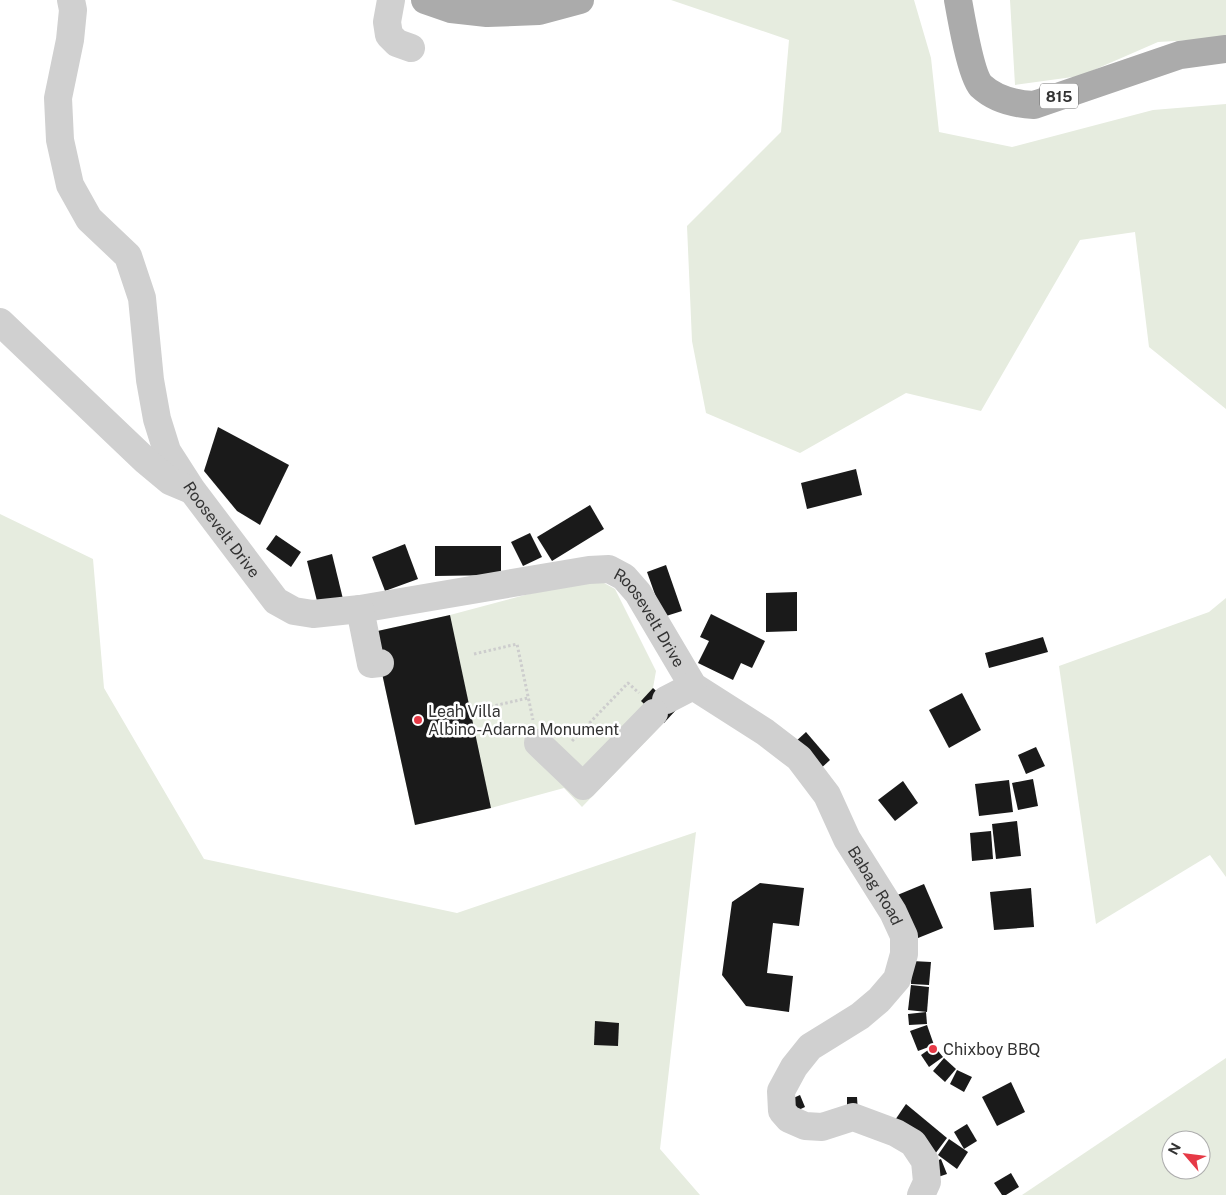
<svg xmlns="http://www.w3.org/2000/svg" width="1226" height="1195" viewBox="0 0 1226 1195" font-family="'Public Sans',sans-serif">
<rect width="100%" height="100%" fill="#fff"/>
<g fill="#e6ecdf" fill-rule="evenodd">
<path d="M671,0H914L931,58L939,132L1012,147L1153,110L1226,104V409L1149,347L1135,232L1080,240L981,411L906,393L800,453L706,413L692,341L687,226L781,132L789,40Z"/>
<path d="M1010,0H1226V38L1158,42L1080,76L1015,85Z"/>
<path d="M0,514L93,559L104,688L204,859L457,913L696,832L660,1149L700,1195H0Z"/>
<path d="M593,577L615,589L656,671L653,688L676,710L582,807L564,788L491,808L415,825L373,632L450,615Z"/>
<path d="M1226,598V877L1210,855L1096,924L1059,666L1209,612Z"/>
<path d="M1226,1058V1195H1022ZM1171,1140H1201V1170H1171Z"/>
</g>
<g fill="#1a1a1a">
<path d="M218,427L289,465L260,525L237,511L204,471Z"/>
<path d="M856,469L862,495L807,509L801,483Z"/>
<path d="M590,505L604,529L552,561L537,537Z"/>
<path d="M530,533L542,557L523,566L511,542Z"/>
<path d="M276,535L301,552L291,567L266,549Z"/>
<path d="M405,544L418,579L385,591L372,557Z"/>
<path d="M435,546H501V575L435,576Z"/>
<path d="M332,554L343,599L318,605L307,561Z"/>
<path d="M666,565L682,611L663,617L647,572Z"/>
<path d="M797,592V631L766,632V593Z"/>
<path d="M711,614L765,641L752,668L741,663L733,680L698,663L709,641L700,637Z"/>
<path d="M450,615L491,808L415,825L373,632Z"/>
<path d="M1043,637L1048,652L989,668L985,653Z"/>
<path d="M653,688L676,710L664,723L641,701Z"/>
<path d="M962,693L981,730L949,748L929,710Z"/>
<path d="M806,732L830,760L818,771L794,743Z"/>
<path d="M1036,747L1045,766L1026,774L1018,755Z"/>
<path d="M1033,779L1038,806L1018,810L1012,783Z"/>
<path d="M1009,780L1013,812L979,816L975,784Z"/>
<path d="M903,781L918,803L895,821L878,800Z"/>
<path d="M1017,821L1021,856L996,859L992,824Z"/>
<path d="M991,831L993,859L972,861L970,833Z"/>
<path d="M760,883L804,888L799,926L773,923L767,973L793,976L789,1012L746,1006L722,975L732,902Z"/>
<path d="M924,884L943,928L913,940L895,896Z"/>
<path d="M1031,888L1034,927L994,930L990,892Z"/>
<path d="M912,961L931,962L929,985L911,984Z"/>
<path d="M911,985L929,987L927,1012L908,1010Z"/>
<path d="M926,1012L927,1024L909,1025L908,1014Z"/>
<path d="M595,1021L619,1023L618,1046L594,1045Z"/>
<path d="M927,1025L934,1045L918,1051L910,1031Z"/>
<path d="M934,1046L943,1057L929,1067L921,1055Z"/>
<path d="M944,1058L956,1069L945,1082L933,1071Z"/>
<path d="M957,1070L972,1077L964,1092L950,1084Z"/>
<path d="M1011,1082L1025,1112L997,1126L982,1097Z"/>
<path d="M800,1095L805,1107L794,1112L789,1100Z"/>
<path d="M847,1097H857L858,1112L847,1113Z"/>
<path d="M906,1104L947,1138L935,1154L893,1123Z"/>
<path d="M967,1124L977,1141L964,1149L954,1132Z"/>
<path d="M949,1139L968,1152L957,1169L938,1155Z"/>
<path d="M941,1159L947,1174L938,1177L932,1163Z"/>
<path d="M1011,1173L1019,1187L1006,1195H1002L994,1183Z"/>
</g>
<g fill="none" stroke-linecap="round" stroke-linejoin="round">
<g stroke="#cdcdcd" stroke-width="3" stroke-dasharray="2.5 2.5" stroke-linecap="butt">
<path d="M474,654L517,644L533,720"/>
<path d="M476,710L528,698"/>
<path d="M572,741L628,683L639,693"/>
</g>
<g stroke="#d0d0d0" stroke-width="28">
<path id="s1" d="M71,0L73,10L70,40L58,98L60,140L70,185L89,219L128,256L142,298L150,380L157,419L167,451L192,490L276,601L294,611L313,614L360,609L589,570L609,569L624,577L638,593L693,686L765,732L799,758L827,795L847,839L893,912L904,936V954L897,979L879,1000L860,1016L810,1047L794,1067L781,1091L782,1111L789,1119L805,1126L822,1127L853,1117L896,1133L913,1143L925,1161L927,1182L921,1195"/>
<path d="M391,0L387,22L389,35L397,43L411,48"/>
<path d="M0,322L146,461L170,481L189,489"/>
<path d="M360,609L371,664L380,663"/>
<path d="M666,700L693,686"/>
<path d="M538,743L583,786L654,713"/>
</g>
<g stroke="#ababab" stroke-width="28">
<path d="M425,0L451,9L487,13L539,11L580,0"/>
<path d="M958,0C961,17 971,75 981,86C996,100 1015,104 1034,105L1180,55L1226,49"/>
</g>
</g>
<g fill="#e63946" stroke="#fff" stroke-width="2">
<circle cx="418" cy="720" r="5"/>
<circle cx="933" cy="1049" r="5"/>
</g>
<g text-anchor="middle" dominant-baseline="central" stroke-width="5" stroke-linejoin="round" paint-order="stroke">
<rect fill="#fff" stroke="#707070" stroke-width="1" x="1040" y="83.5" width="38" height="25" rx="4"/>
<g font-size="15" font-weight="bold" fill="#333">
<text x="1059" y="96">815</text>
</g>
<g font-size="16" fill="#333" stroke="#fff">
<text stroke="none"><textPath href="#s1" startOffset="576">Roosevelt Drive</textPath></text>
<text stroke="none"><textPath href="#s1" startOffset="1070">Roosevelt Drive</textPath></text>
<text stroke="none"><textPath href="#s1" startOffset="1429">Babag Road</textPath></text>
</g>
<g font-size="16" fill="#333" stroke="#fff" text-anchor="start">
<text x="428" y="711">Leah Villa<tspan x="428" dy="18">Albino-Adarna Monument</tspan></text>
<text x="943" y="1049">Chixboy BBQ</text>
</g>
</g>
<g transform="translate(1186 1155) rotate(298)"><circle r="24" fill="#ffffff" stroke="#adadad"/>
<path d="M0-4L9 19L0 12L-9 19Z" fill="#e63946"/>
<text y="-8" font-size="14" font-weight="bold" text-anchor="middle" fill="#333333">N</text>
</g>
</svg>
